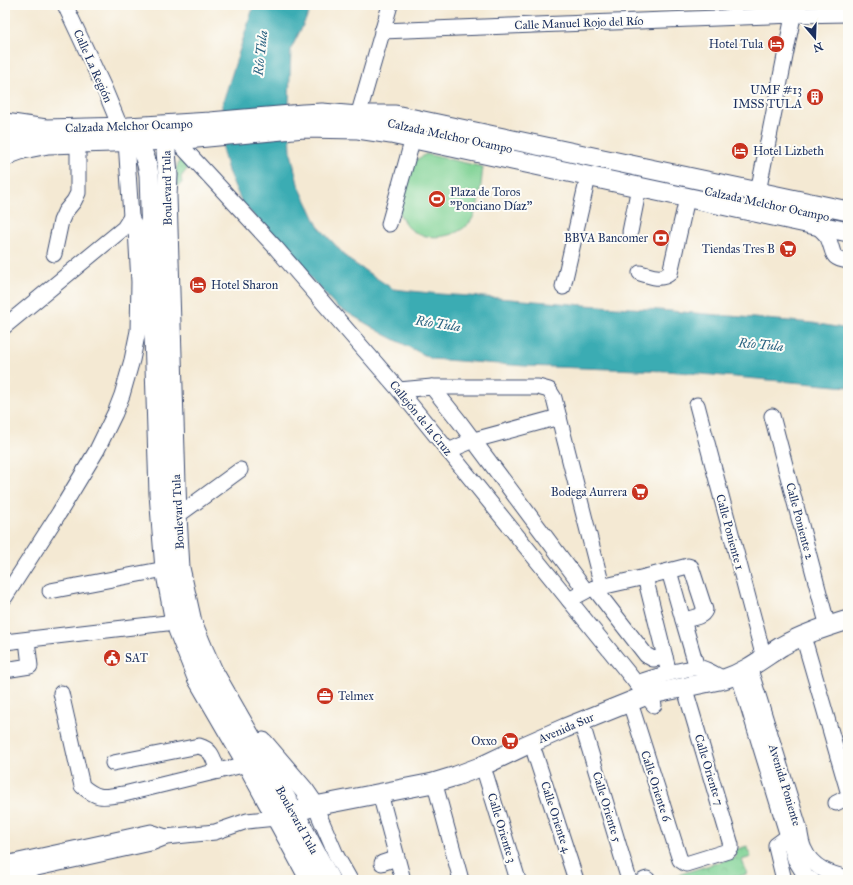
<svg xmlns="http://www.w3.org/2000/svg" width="853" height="885" viewBox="0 0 853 885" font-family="'IM FELL Great Primer',serif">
<defs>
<pattern id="park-crowns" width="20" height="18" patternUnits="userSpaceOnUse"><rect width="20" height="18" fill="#7fd294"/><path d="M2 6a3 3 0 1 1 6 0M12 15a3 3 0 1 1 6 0" fill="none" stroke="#67ab7c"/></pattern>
</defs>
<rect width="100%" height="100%" fill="#fdfcf7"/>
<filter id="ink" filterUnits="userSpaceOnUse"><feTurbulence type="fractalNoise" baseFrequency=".025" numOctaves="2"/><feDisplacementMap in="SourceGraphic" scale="8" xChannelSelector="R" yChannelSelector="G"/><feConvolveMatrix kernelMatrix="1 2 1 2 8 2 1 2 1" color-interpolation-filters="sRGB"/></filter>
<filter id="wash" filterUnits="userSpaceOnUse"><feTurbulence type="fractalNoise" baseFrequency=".012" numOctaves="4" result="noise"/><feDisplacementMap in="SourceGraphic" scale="16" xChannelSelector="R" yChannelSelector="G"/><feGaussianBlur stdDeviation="0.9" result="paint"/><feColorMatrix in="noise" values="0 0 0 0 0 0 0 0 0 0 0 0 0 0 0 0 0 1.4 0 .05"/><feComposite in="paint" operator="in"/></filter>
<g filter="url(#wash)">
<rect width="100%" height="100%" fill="#f4e9d3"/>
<g fill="url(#park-crowns)" stroke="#4d8079">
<path d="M183,158L190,165L181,177L182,183L176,187V169L180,159Z"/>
<path d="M747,846L751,857L742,860L747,874L727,880H661L736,857L734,850Z"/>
</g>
<path fill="#7fd294" stroke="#4d8079" d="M426,154L483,167C481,182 480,208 471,221C457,239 423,243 407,226C403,221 400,215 398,210L411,163Z"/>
<path fill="#3aacb3" stroke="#2a6e88" d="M254,5H313L291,49L289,103L291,153L298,184L318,226L349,260L393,289L439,294L498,298L584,305L647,309L813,323L848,329V387L667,371L525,366L432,359L384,334L336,306L242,203L228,171L223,152L222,105Z"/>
</g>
<g filter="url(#ink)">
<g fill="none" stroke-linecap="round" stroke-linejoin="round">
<defs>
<g id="minor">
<path d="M382,31L793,15L848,14"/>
<path d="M358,116L390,5"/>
<path d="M176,140L276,248L399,390L654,705"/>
<path d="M756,202L795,6"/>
<path d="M389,224L410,149"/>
<path d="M817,226C821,230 826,234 828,238C835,253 829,258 848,261"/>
<path d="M630,232L637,197"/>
<path d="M54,254L61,221L65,212L74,201L78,193V143"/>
<path d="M640,273C652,276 661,281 670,273L685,207"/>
<path d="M563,287L586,186"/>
<path d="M5,326L124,228L131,217"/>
<path d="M432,387L459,421L586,591L569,600"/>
<path d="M399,390L432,387H538L549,390L554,398L602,586"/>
<path d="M697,405L764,658"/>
<path d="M772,416L828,627"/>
<path d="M448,451L474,440L559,417"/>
<path d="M177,516L240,470"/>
<path d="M645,577L688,566L691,567L705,610C702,618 690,618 683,620L669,571"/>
<path d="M594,588L646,655L653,659L665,657"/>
<path d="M592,589L645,577L669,673"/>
<path d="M50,591L165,569"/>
<path d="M5,597L59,513L97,450L115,413L122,395L132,360L138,331L139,282L136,229L131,217L126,141L104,88L65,5"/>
<path d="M683,620L697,668"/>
<path d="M5,642L175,622"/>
<path d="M806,646L848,791"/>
<path d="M747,669L752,676L799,827C800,834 801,843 804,849C812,868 830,874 848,878"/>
<path d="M5,670L30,666L27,640"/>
<path d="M736,675L741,683L795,859L806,877L812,880"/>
<path d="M636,683C649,679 689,666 701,668C708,670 716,675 724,679"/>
<path d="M61,693L82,786C99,800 103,797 124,794L247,764"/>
<path d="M629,703L633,712L680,860L686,864L728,851L731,848V845L687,696"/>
<path d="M580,722L585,734L629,880"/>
<path d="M535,754L576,880"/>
<path d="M113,763L199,746C213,750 213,759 218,771"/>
<path d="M486,776L518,880"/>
<path d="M437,792L461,880"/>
<path d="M382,801L403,880"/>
<path d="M836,803L848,797"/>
<path d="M315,806L337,857L350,880"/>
<path d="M382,863L397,858"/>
<path d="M5,864L151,832L166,837"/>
<path d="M5,875L151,843L166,837L215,832L247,821L276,818"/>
<path d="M644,880L647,879"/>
<path d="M784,880L776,847V845L795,831"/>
</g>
<g id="major">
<path d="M370,115H395L848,211"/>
<path d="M5,123L46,129L128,127L210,122L303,114L322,113L358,116L383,121"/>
<path d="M157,132L165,140L168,175L167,196L177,516L180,568L192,622L204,651L213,671L300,823L330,880"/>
<path d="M5,138L35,141"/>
<path d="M133,141C144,151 147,161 149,175L159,494L165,569L175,622L197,678L247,764L310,880"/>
<path d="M5,157L12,153L23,149L48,144L176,140L304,128L358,129L391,134L848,232"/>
<path d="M263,742L304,790L315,806"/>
<path d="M282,816L315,806L433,783L456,776L480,767L524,746L565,728L647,695L724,679C746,672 763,658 782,646C803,634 826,627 848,620"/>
</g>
</defs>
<use href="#minor" stroke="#3c4b70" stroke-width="17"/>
<use href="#major" stroke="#3c4b70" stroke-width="21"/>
<use href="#minor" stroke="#fff" stroke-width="15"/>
<use href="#major" stroke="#fff" stroke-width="19"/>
</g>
</g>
<defs>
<symbol id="hotel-disc" viewBox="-11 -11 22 22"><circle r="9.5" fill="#c8321e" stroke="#fdfcf7"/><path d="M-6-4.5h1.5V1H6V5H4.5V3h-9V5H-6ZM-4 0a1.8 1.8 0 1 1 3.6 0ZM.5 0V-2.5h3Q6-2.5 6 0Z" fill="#fff"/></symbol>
<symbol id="building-disc" viewBox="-11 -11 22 22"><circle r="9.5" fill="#c8321e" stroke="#fdfcf7"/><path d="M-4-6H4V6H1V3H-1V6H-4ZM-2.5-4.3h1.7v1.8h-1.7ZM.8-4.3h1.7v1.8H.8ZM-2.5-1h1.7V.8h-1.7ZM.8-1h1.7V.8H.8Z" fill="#fff"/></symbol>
<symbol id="stadium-disc" viewBox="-11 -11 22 22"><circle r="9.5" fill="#c8321e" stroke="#fdfcf7"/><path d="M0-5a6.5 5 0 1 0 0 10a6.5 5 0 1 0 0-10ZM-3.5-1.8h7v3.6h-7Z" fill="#fff"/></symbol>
<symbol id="bank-disc" viewBox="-11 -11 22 22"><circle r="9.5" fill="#c8321e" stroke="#fdfcf7"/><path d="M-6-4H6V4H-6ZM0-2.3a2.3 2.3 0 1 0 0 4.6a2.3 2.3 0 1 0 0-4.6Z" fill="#fff"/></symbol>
<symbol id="supermarket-disc" viewBox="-11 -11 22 22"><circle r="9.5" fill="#c8321e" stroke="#fdfcf7"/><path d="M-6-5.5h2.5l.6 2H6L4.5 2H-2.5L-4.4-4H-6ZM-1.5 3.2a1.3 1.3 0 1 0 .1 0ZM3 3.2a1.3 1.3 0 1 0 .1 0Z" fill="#fff"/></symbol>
<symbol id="civic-disc" viewBox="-11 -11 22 22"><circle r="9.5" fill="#c8321e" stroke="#fdfcf7"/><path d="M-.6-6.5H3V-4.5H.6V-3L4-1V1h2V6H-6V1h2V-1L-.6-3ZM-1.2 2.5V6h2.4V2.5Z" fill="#fff"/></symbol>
<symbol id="office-disc" viewBox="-11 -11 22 22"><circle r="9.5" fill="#c8321e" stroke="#fdfcf7"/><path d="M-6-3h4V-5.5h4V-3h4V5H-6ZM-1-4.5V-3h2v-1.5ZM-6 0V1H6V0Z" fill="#fff"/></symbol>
</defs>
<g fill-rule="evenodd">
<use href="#hotel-disc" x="766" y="34" width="20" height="20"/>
<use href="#building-disc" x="805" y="87" width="20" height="20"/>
<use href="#hotel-disc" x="730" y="141" width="20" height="20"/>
<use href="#stadium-disc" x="427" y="189" width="20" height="20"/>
<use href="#bank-disc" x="651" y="228" width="20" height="20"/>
<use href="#supermarket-disc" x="778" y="239" width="20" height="20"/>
<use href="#hotel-disc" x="188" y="275" width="20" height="20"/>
<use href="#supermarket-disc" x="630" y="482" width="20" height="20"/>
<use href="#civic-disc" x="102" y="648" width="20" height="20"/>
<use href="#office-disc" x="315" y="686" width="20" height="20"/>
<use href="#supermarket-disc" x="500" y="731" width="20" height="20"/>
</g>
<g text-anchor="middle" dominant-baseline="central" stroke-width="4" stroke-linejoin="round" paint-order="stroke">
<g font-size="12" fill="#1b2f5e" stroke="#fdfcf7">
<text transform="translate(579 23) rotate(-2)">Calle Manuel Rojo del Río</text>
<text transform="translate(93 66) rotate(66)">Calle La Región</text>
<text transform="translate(129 126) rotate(-2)">Calzada Melchor Ocampo</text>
<text transform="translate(450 136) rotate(12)">Calzada Melchor Ocampo</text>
<text transform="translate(167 188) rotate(-91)">Boulevard Tula</text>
<text transform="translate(767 204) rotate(12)">Calzada Melchor Ocampo</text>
<text transform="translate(421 418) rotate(51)">Callejón de la Cruz</text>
<text transform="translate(178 512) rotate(-93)">Boulevard Tula</text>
<text transform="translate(800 521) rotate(75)">Calle Poniente 2</text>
<text transform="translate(730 532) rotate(75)">Calle Poniente 1</text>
<text transform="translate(566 728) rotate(-23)">Avenida Sur</text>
<text transform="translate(709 770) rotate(73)">Calle Oriente 7</text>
<text transform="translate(785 785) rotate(73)">Avenida Poniente</text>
<text transform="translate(656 786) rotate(72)">Calle Oriente 6</text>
<text transform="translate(607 807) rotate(73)">Calle Oriente 5</text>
<text transform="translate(556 817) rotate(72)">Calle Oriente 4</text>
<text transform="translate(297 820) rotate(61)">Boulevard Tula</text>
<text transform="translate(502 828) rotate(73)">Calle Oriente 3</text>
</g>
<g font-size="12" fill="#1b2f5e" stroke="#fdfcf7" text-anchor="end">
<text x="763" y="44">Hotel Tula</text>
<text x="802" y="90">UMF #13<tspan x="802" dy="14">IMSS TULA</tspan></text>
<text x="753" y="151" text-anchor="start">Hotel Lizbeth</text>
<text x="450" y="192" text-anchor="start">Plaza de Toros<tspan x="450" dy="14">"Ponciano Díaz"</tspan></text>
<text x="648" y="238">BBVA Bancomer</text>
<text x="775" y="249">Tiendas Tres B</text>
<text x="211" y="285" text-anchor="start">Hotel Sharon</text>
<text x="627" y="492">Bodega Aurrera</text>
<text x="125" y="658" text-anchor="start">SAT</text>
<text x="338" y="696" text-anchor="start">Telmex</text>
<text x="497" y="741">Oxxo</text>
</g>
<g font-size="13" font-style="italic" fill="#276180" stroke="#fdfcf7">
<text transform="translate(261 53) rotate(-84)">Río Tula</text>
<text transform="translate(438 324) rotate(9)">Río Tula</text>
<text transform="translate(761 345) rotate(5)">Río Tula</text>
</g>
</g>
<rect width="853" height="885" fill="none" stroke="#fdfcf7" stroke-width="20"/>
<g transform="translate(815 38) rotate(161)" stroke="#fdfcf7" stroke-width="3" paint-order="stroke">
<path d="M0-3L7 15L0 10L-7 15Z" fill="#1b2f5e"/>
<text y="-6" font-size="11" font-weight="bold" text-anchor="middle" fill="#1b2f5e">N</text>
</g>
</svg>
